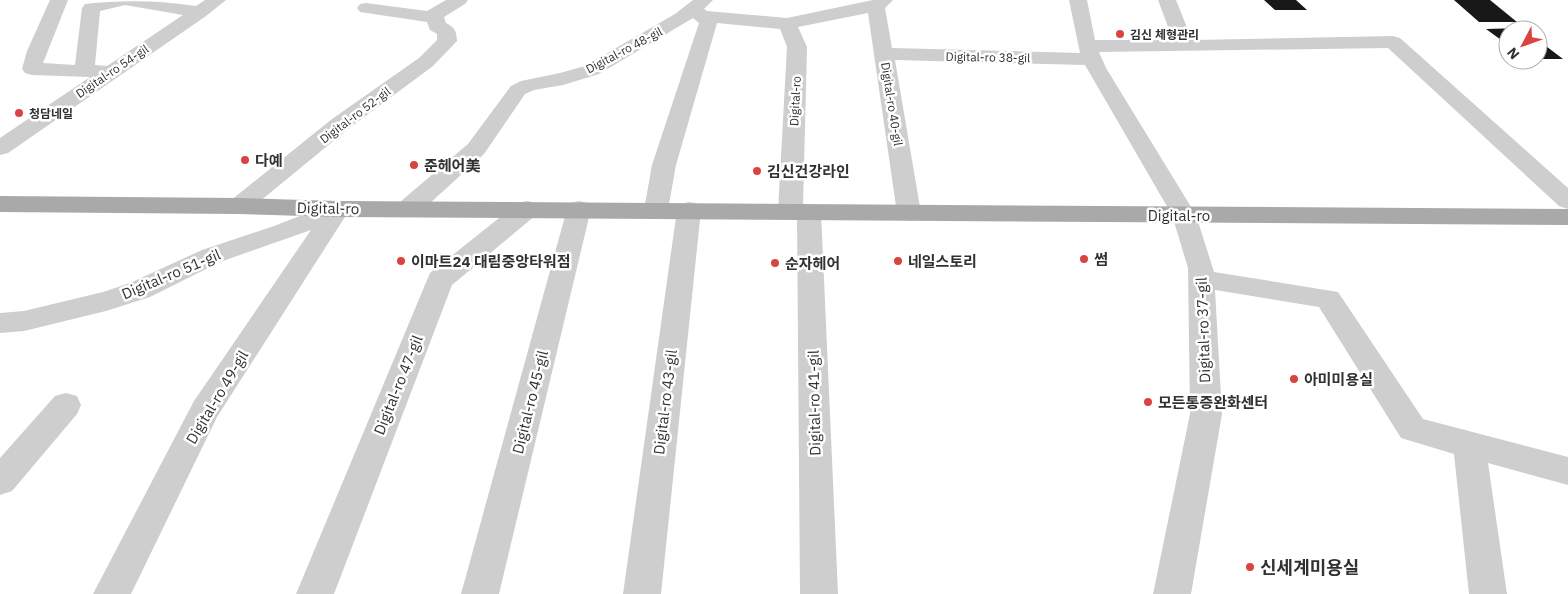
<svg xmlns="http://www.w3.org/2000/svg" width="1568" height="594" viewBox="0 0 1568 594" font-family="'IBM Plex Sans','Noto Sans KR',sans-serif">
<rect width="100%" height="100%" fill="#fff"/>
<g fill="#181818">
<path d="M1264,0H1296L1307,10H1275Z"/>
<path d="M1454,0H1490L1517,22H1479Z"/>
<path d="M1521,28L1524,30H1508V45L1486,29Z"/>
<path d="M1538,40L1563,59H1538Z"/>
</g>
<g fill="none" stroke-linecap="round" stroke-linejoin="round">
<g fill="#cecece" fill-rule="evenodd">
<path d="M50,0H68L43,63L75,65L82,8L85,4C121,0 160,0 196,6L205,0H226L206,16L8,153L0,155V138L90,77L32,75L25,73L22,69L27,51ZM125,5L183,15L107,66L95,65L100,11Z"/>
<path d="M446,0H468L465,4L444,17L446,23C455,28 456,30 457,41L433,66L348,129L248,211L239,214L230,211L227,206L230,201L332,119L419,58L437,40V34L430,30L427,22L360,12L357,8L360,4L366,3L427,11Z"/>
<path d="M693,0H713L704,9L707,11L787,18L873,0H893L885,8L892,48L1080,53L1069,0H1087L1095,40H1173L1158,0H1176L1192,40L1393,36L1400,38L1568,188V209L1559,206L1388,48L1099,52L1106,68L1196,215L1214,272L1338,292L1423,419L1568,457V485L1488,463L1507,594H1469L1454,454L1401,438L1319,307L1215,290L1222,414L1191,594H1153L1190,414L1188,268L1172,215L1085,65L895,60L921,213L918,219L909,221L900,219L897,213L868,13L798,27L807,47L803,206L809,204L818,206L821,212L838,594H800L797,217L790,219L781,217L778,211L787,47L780,29L717,23L676,165L668,210L665,216L656,218L647,216L644,210L652,165L699,23L693,18L599,74L563,85L534,90L525,94L484,154L418,214L409,216L400,214L397,208L400,202L468,144L511,86L521,81L560,73L585,66L675,14Z"/>
<path d="M338,201L347,203L350,209L217,417L131,594H93L194,401L311,230L220,262L150,297L106,311L24,331L0,333V313L24,311L103,292L130,283L202,250L274,226Z"/>
<path d="M527,201L536,203L539,209L536,215L452,285L334,594H296L427,280L430,273L518,203Z"/>
<path d="M579,201L588,203L591,209L499,594H461L567,209L570,203Z"/>
<path d="M689,202L698,204L701,210L661,594H623L677,210L680,204Z"/>
<path d="M66,393L77,396L81,405L77,414L12,491L0,495V458L55,396Z"/>
</g>
<path fill="#a9a9a9" fill-rule="evenodd" d="M0,196L239,198L338,201L1568,209V225L338,217L239,214L0,212Z"/>
</g>
<g fill="#da4440" stroke="#fff" stroke-width="2">
<circle cx="1120" cy="34" r="5"/>
<circle cx="19" cy="113" r="5"/>
<circle cx="245" cy="160" r="5"/>
<circle cx="414" cy="165" r="5"/>
<circle cx="757" cy="171" r="5"/>
<circle cx="1084" cy="259" r="5"/>
<circle cx="401" cy="261" r="5"/>
<circle cx="898" cy="261" r="5"/>
<circle cx="775" cy="263" r="5"/>
<circle cx="1294" cy="379" r="5"/>
<circle cx="1148" cy="402" r="5"/>
<circle cx="1250" cy="567" r="5"/>
</g>
<g text-anchor="middle" dominant-baseline="central" stroke-width="5" stroke-linejoin="round" paint-order="stroke">
<g font-size="12" font-weight="bold" fill="#313131" stroke="#fff" text-anchor="start">
<text x="1130" y="34">김신 체형관리</text>
<text x="29" y="113">청담네일</text>
</g>
<g font-size="12" fill="#313131" stroke="#fff">
<text transform="translate(624 50) rotate(-28)">Digital-ro 48-gil</text>
<text transform="translate(988 57) rotate(1)">Digital-ro 38-gil</text>
<text transform="translate(112 71) rotate(-34)">Digital-ro 54-gil</text>
<text transform="translate(795 101) rotate(-87)">Digital-ro</text>
<text transform="translate(892 104) rotate(81)">Digital-ro 40-gil</text>
<text transform="translate(355 115) rotate(-37)">Digital-ro 52-gil</text>
</g>
<g font-size="15" font-weight="bold" fill="#313131" stroke="#fff" text-anchor="start">
<text x="255" y="160">다예</text>
<text x="424" y="165">준헤어美</text>
<text x="767" y="171">김신건강라인</text>
<text x="1094" y="259">썸</text>
<text x="411" y="261">이마트24 대림중앙타워점</text>
<text x="908" y="261">네일스토리</text>
<text x="785" y="263">순자헤어</text>
<text x="1304" y="379">아미미용실</text>
<text x="1158" y="402">모든통증완화센터</text>
</g>
<g font-size="15" fill="#313131" stroke="#fff">
<text transform="translate(328 208) rotate(1)">Digital-ro</text>
<text x="1179" y="215">Digital-ro</text>
<text transform="translate(171 274) rotate(-23)">Digital-ro 51-gil</text>
<text transform="translate(1203 330) rotate(-92)">Digital-ro 37-gil</text>
<text transform="translate(398 385) rotate(-68)">Digital-ro 47-gil</text>
<text transform="translate(217 397) rotate(-59)">Digital-ro 49-gil</text>
<text transform="translate(530 402) rotate(-76)">Digital-ro 45-gil</text>
<text transform="translate(665 402) rotate(-83)">Digital-ro 43-gil</text>
<text transform="translate(814 403) rotate(-91)">Digital-ro 41-gil</text>
</g>
<g font-size="18" font-weight="bold" fill="#313131" stroke="#fff" text-anchor="start">
<text x="1260" y="567">신세계미용실</text>
</g>
</g>
<g transform="translate(1523 45) rotate(229)"><circle r="24" fill="#ffffff" stroke="#adadad"/>
<path d="M0-4L9 19L0 12L-9 19Z" fill="#da4440"/>
<text y="-8" font-size="14" font-weight="bold" text-anchor="middle" fill="#313131">N</text>
</g>
</svg>
